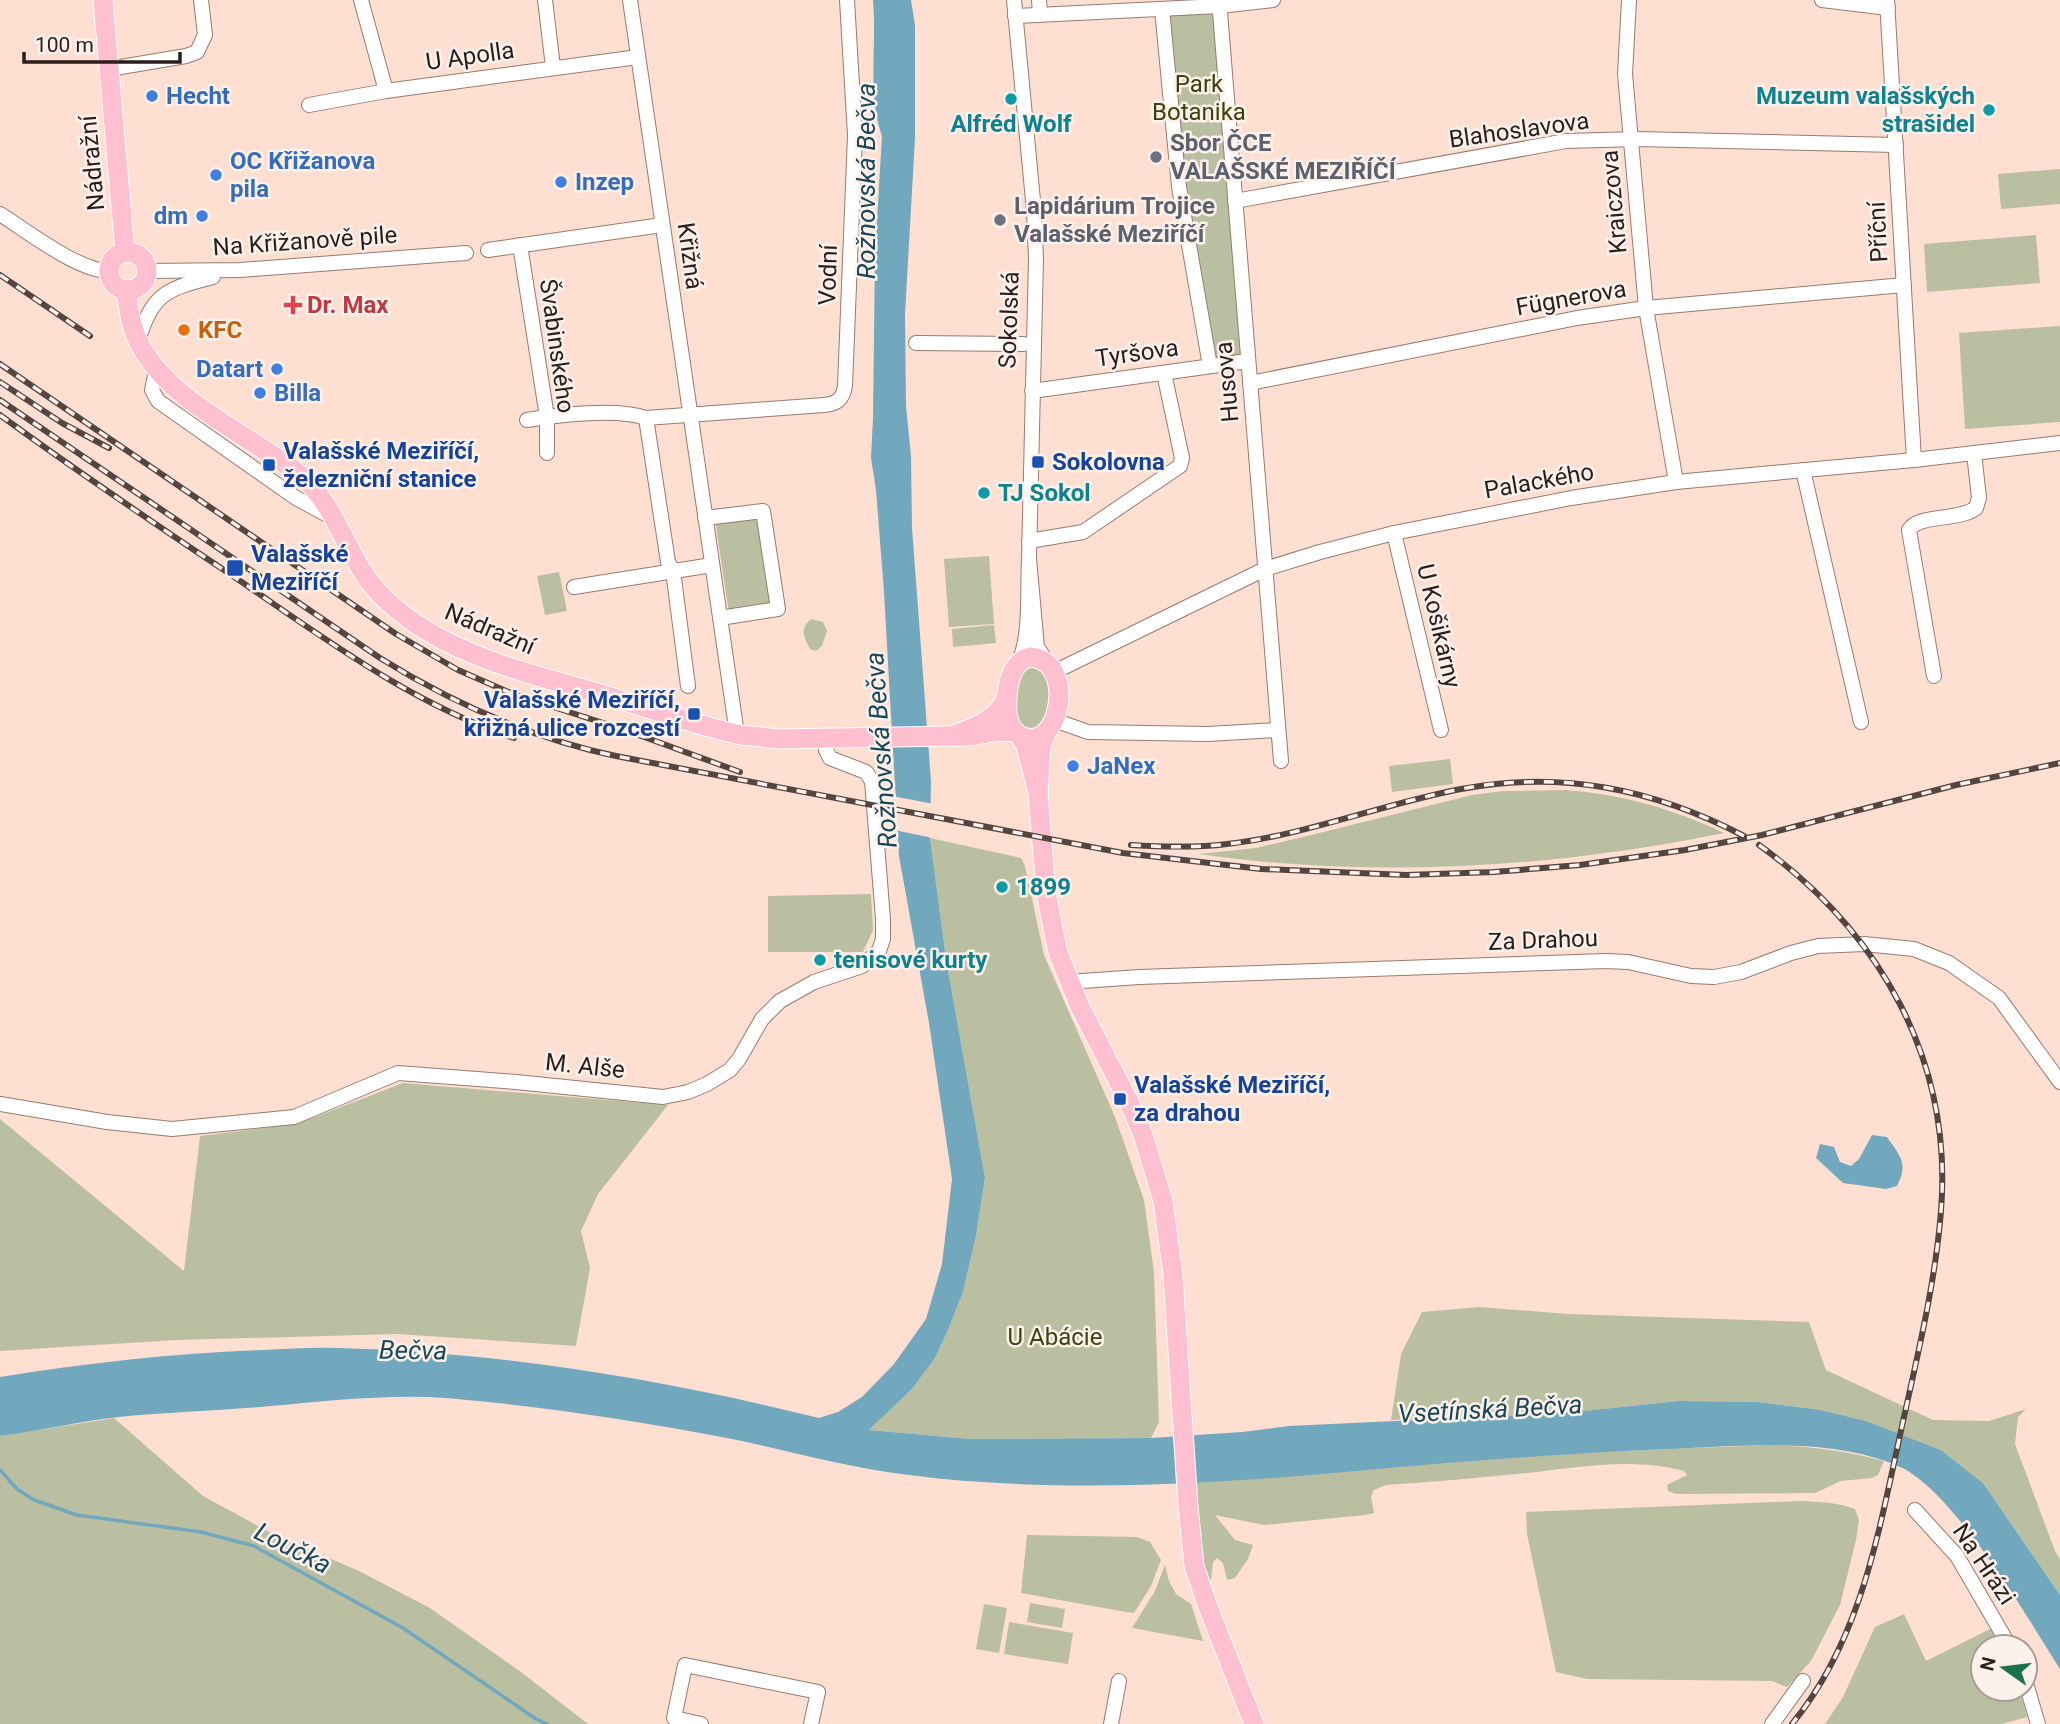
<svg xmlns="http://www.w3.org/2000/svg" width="2060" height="1724" viewBox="0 0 2060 1724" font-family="Roboto,sans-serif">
<rect width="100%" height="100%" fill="#fedfd2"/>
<g fill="#babfa1">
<path d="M1220,6L1248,361L1210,366L1179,187L1164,9Z"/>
<path d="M2060,169V204L2001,209L1998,174Z"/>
<path d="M2036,235L2040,283L1927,292L1924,244Z"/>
<path d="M2060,326V422L1965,429L1959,333Z"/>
<path d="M760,513L775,606L729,613L715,520Z"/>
<path d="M989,556L994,624L949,627L944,559Z"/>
<path d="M559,572L567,611L545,615L537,576Z"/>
<path d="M811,619L823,622L827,631L822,646L816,651L810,649C804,637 799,629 811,619Z"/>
<path d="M994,625L996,643L953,647L952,629Z"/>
<path d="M1035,666L1047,675C1051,702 1053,711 1033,731L1020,725C1013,705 1013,684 1027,667Z"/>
<path d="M1450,759L1453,784L1392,792L1389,766Z"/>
<path d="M1566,790C1621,794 1674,809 1724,833C1553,868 1372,879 1199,854L1256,848L1303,837L1472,795L1503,791Z"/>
<path d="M930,838L1021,858L1025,866L1044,955L1115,1117L1144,1200L1154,1272L1159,1422L1151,1438L970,1439L869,1430L912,1389L935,1358L948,1330L963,1292L976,1236L985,1178L946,959Z"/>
<path d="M871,894L873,930L863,952H768V896Z"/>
<path d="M403,1083L668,1105L598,1194L581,1231L590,1268L576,1346L397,1334L176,1340L0,1351V1119L184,1271L200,1136L297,1124Z"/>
<path d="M1479,1307L1568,1314L1809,1322L1826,1370L1933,1420L1989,1421L2026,1409L2018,1417L2015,1444L2055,1551L2060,1559V1595L1983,1483L1941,1450L1866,1421L1821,1410L1758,1402L1678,1401L1565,1413L1391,1420L1401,1354L1422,1312Z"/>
<path d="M114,1418L203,1496L271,1533L359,1571L430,1608L521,1672L588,1724H0V1436Z"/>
<path d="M1771,1445C1809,1446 1847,1451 1884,1461L1878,1475L1872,1478L1841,1481L1815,1493L1676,1494L1668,1491L1667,1485L1687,1475L1684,1471C1632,1457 1579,1467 1527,1473C1480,1478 1433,1482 1386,1485L1374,1490L1371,1496L1374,1513L1365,1515L1264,1525L1215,1515L1235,1540L1253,1545L1248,1559L1235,1578L1227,1580L1223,1563L1217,1558L1213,1562L1211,1580L1205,1581L1193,1481L1569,1453Z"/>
<path d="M1801,1501C1820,1502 1837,1502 1855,1509L1859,1520L1856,1540L1840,1605L1811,1661L1787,1687L1772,1681L1587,1679L1556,1672L1527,1534L1526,1512Z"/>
<path d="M1027,1535L1137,1537L1150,1542L1161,1560L1151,1586L1134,1613L1126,1612L1021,1593Z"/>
<path d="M1165,1565L1169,1581L1176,1594L1191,1604L1203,1641L1132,1628L1155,1591Z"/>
<path d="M1030,1603L1065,1609L1062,1628L1027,1622Z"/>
<path d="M984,1604L1007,1608L999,1653L976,1649Z"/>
<path d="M1904,1614L1926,1661L1992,1628L2002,1647H1983V1689H2019L2027,1717L2002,1724H1825L1843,1697L1875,1627Z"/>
<path d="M1009,1622L1073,1633L1068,1664L1004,1654Z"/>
</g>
<g fill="#71a8bd">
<path d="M873,0H911L915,25V138L905,314L906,406L911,456L912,528L931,781L930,838L946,959L985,1178L976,1236L963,1292L948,1330L935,1358L912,1389L869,1430L970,1439L1151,1438L1242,1432L1289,1426L1565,1413L1678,1401L1758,1402L1821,1410L1866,1421L1941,1450L1983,1483L2060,1595V1669C2027,1617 1953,1489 1898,1466C1829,1437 1745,1446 1671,1449C1569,1453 1468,1461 1366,1470C1218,1484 1057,1494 909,1475C847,1468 787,1450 727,1438C634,1420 540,1406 446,1398C387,1394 329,1401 271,1406C220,1411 169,1412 119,1417C79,1421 40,1431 0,1436V1377C87,1363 175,1353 263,1350C288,1349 313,1347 337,1348C499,1352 662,1379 819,1418L838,1412L862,1397L894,1364L926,1319L942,1264L952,1179L929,1023L899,856L884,592L876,490L871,458L873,418L875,254L882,136C867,94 877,45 873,0Z"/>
<path d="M1872,1135L1887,1137C1900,1156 1909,1163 1897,1186L1886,1189L1843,1183L1816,1158L1820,1144L1834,1147L1840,1162L1851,1166L1859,1159Z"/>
</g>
<path fill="#fedfd2" d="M892,796L934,804L933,838L894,830Z"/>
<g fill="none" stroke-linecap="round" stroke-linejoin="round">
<path stroke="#71a8bd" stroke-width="3.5" d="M0,1470L17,1489L34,1500L77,1515L201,1532L254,1546L403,1628L536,1719L547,1724"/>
<defs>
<g id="minor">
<path d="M361,0L386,91"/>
<path d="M545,0L553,67"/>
<path d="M630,0L737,734"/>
<path d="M1014,0L1034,211L1036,258L1029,559"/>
<path d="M1039,0L1040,15"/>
<path d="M1219,0L1281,761"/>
<path d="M1629,0L1625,74L1646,308L1676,482"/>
<path d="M1822,0L1888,8"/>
<path d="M1887,0L1914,460"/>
<path d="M1162,9L1179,187L1210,366"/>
<path d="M1015,16L1220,6L1273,0"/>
<path d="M109,69L186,56L197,52L205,35L201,0"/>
<path d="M309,105L386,91L638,57"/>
<path d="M1235,201L1566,141L1637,139L1896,145"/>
<path d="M0,214C27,231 78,271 109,271"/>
<path d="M520,245L547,417V453"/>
<path d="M488,250L662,225"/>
<path d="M147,271L240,270L466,253"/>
<path d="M138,341C153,293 166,289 213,277"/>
<path d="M916,343L1024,344"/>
<path d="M156,371L152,390L158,401L296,498L333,518"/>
<path d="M1250,383L1577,318L1646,308L1904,285"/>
<path d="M1032,391L1248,361"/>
<path d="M646,418L668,562L673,571L688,686"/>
<path d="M527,420C559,415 617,408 646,418L824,405C837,404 843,399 845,386L855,135L847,0"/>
<path d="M1803,470L1861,722"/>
<path d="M705,518L763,511L778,609L720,618"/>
<path d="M1394,533L1441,730"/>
<path d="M1029,541L1083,532L1180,466L1182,458L1164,373"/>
<path d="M574,587L712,565"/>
<path d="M1017,665C1032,639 1027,589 1029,559L1037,647L1047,662"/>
<path d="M1054,672L1265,569L1320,552L1394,533L1571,498L1676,482L1914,460L2060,443"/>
<path d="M1934,676L1909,530C1918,514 1960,521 1976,508L1979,498L1974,453"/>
<path d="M1054,720L1088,732L1208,734L1278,730"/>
<path d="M1068,982L1139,977L1606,961L1628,962L1691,976L1714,977L1741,972L1791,953L1818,946L1864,944L1914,949L1949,963L1999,998L2060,1082"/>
<path d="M0,1104L107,1122L172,1129L294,1117L398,1073L516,1082L663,1097L688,1092L707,1084L730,1070L739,1059L762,1019L780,1001L814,982L862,966L879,951L883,939V919L872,781L866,772L830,758L826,750L825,738"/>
<path d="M1915,1510L1957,1556L2010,1647"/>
<path d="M2025,1680L2038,1724"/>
<path d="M701,1724L674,1718L685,1665L818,1692L811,1724"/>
<path d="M1111,1724L1119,1681"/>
<path d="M1772,1724L1803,1681"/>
</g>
<g id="major">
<path d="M103,0L125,252"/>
<circle cx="128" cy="271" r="19"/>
<path d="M126,289C128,303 129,318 134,331C158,398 247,432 300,475C338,506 346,558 379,593C439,656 534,674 614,698C656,710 698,726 741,735L779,739L952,736"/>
<path d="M1030,657C1079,660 1059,759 1019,735C1011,730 1008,720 1007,712C1006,693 1008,662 1030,657Z"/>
<path d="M1007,696C998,720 974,728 952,736C975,739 992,728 1015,732"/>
<path d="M1019,735L1026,746L1038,793L1041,746L1046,733"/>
<path d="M1038,793L1046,893L1058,953L1080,1007L1129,1102L1143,1135L1163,1201L1173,1275L1188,1506L1194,1566L1208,1607L1254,1724"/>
</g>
</defs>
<use href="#minor" stroke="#977b6f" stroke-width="16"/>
<use href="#major" stroke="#fff" stroke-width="21"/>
<use href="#minor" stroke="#fff" stroke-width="14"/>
<use href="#major" stroke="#febfd1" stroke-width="19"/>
<defs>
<g id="rail">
<path d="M0,275L90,336"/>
<path d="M0,364L396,634L458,670L513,694L625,730L740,772"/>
<path d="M0,382L62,423L109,448"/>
<path d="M0,400L380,658C454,704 531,738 616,756L1123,853L1261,869L1406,875L1494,872L1580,865L1685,850L1762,835L1956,785L2060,763"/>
<path d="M0,415C80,474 163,529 246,585C331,643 415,705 514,738"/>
<path d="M1131,845C1163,847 1195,848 1227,844C1307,835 1382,804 1461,789C1562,770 1654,789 1744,836"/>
<path d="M1759,845C1880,932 1953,1060 1941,1211C1935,1288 1915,1365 1899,1440C1877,1541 1859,1642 1792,1724"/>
</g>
</defs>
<use href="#rail" stroke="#54453f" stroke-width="6"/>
<use href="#rail" stroke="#fdf1eb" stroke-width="3.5" stroke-dasharray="10" stroke-linecap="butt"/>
</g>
<g fill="#3f7fe0" stroke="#fdf1eb" stroke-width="2.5">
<circle cx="152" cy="96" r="7"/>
<circle cx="216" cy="175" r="7"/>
<circle cx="561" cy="182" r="7"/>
<circle cx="202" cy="216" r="7"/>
<circle cx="277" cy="369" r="7"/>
<circle cx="260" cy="393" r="7"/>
<circle cx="1073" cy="766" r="7"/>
</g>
<g fill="#0f9aa8" stroke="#fdf1eb" stroke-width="2.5">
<circle cx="1011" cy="99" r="7"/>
<circle cx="1989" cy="110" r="7"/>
<circle cx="984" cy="493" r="7"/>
<circle cx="1002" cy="887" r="7"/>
<circle cx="820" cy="960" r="7"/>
</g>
<g fill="#6b7280" stroke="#fdf1eb" stroke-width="2.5">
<circle cx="1156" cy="157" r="7"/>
<circle cx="1000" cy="220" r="7"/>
</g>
<path fill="#e0444e" stroke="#fdf1eb" stroke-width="2.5" d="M289.5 294.5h7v7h7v7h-7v7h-7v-7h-7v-7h7z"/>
<circle fill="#e8710a" stroke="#fdf1eb" stroke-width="2.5" cx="184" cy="330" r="7"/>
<g fill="#1a4fb4" stroke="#fdf1eb" stroke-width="2.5">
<rect x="1031" y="455" width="14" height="14" rx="3.5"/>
<rect x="262" y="458" width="14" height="14" rx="3.5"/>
<rect x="226" y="559" width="18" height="18" rx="3.5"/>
<rect x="687" y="707" width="14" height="14" rx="3.5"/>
<rect x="1113" y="1092" width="14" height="14" rx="3.5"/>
</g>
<g text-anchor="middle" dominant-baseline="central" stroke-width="5" stroke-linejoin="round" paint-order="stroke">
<g font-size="24" fill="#291e19" stroke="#fdf1eb">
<text transform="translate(470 56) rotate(-8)">U Apolla</text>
<text transform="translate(1519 130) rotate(-8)">Blahoslavova</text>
<text transform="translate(92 163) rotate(-95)">Nádražní</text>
<text transform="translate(1614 202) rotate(-95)">Kraiczova</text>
<text transform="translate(1878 232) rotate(-93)">Příční</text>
<text transform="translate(305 241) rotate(-4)">Na Křižanově pile</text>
<text transform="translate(690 256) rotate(82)">Křižná</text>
<text transform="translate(828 275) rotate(-88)">Vodní</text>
<text transform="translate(1571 298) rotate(-10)">Fügnerova</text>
<text transform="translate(1009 320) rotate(-88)">Sokolská</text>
<text transform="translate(557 346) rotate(82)">Švabinského</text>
<text transform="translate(1137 353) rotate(-8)">Tyršova</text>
<text transform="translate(1227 382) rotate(-95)">Husova</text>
<text transform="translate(1539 481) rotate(-10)">Palackého</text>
<text transform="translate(1439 626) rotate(77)">U Košikárny</text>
<text transform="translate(490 629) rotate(23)">Nádražní</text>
<text transform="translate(1543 940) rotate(-2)">Za Drahou</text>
<text transform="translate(585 1066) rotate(6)">M. Alše</text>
<text transform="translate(1984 1564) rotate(56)">Na Hrázi</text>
</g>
<g font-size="24" fill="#3c430a" stroke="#fdf1eb">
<text x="1199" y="84">Park<tspan x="1199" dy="28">Botanika</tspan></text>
<text x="1055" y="1337">U Abácie</text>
</g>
<g font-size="24" font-weight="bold" fill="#366cbe" stroke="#fdf1eb" text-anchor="start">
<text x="166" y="96">Hecht</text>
<text x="230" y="161">OC Křižanova<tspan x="230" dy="28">pila</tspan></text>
<text x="575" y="182">Inzep</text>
<text x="188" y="216" text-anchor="end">dm</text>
<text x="263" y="369" text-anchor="end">Datart</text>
<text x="274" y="393">Billa</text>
<text x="1087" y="766">JaNex</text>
</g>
<g font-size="24" font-weight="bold" fill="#0d838f" stroke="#fdf1eb" text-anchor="start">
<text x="1975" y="96" text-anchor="end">Muzeum valašských<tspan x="1975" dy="28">strašidel</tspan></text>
<text x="1011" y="124" text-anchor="middle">Alfréd Wolf</text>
<text x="998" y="493">TJ Sokol</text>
<text x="1016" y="887">1899</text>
<text x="834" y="960">tenisové kurty</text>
</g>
<g font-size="24" font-weight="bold" fill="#5b616d" stroke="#fdf1eb" text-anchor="start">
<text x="1170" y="143">Sbor ČCE<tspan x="1170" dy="28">VALAŠSKÉ MEZIŘÍČÍ</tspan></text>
<text x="1014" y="206">Lapidárium Trojice<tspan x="1014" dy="28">Valašské Meziříčí</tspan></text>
</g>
<g font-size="24" font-weight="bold" fill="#be3a42" stroke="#fdf1eb" text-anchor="start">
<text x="307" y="305">Dr. Max</text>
</g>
<g font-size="24" font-weight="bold" fill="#c56008" stroke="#fdf1eb" text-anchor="start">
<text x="198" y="330">KFC</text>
</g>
<g font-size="24" font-weight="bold" fill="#164399" stroke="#fdf1eb" text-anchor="start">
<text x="283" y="451">Valašské Meziříčí,<tspan x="283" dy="28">železniční stanice</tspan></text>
<text x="1052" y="462">Sokolovna</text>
<text x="251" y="554">Valašské<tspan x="251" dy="28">Meziříčí</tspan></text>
<text x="680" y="700" text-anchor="end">Valašské Meziříčí,<tspan x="680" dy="28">křižná ulice rozcestí</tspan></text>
<text x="1134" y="1085">Valašské Meziříčí,<tspan x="1134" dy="28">za drahou</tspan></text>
</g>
<g font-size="26" font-style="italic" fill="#194959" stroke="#fdf1eb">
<text transform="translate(866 181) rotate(-90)">Rožnovská Bečva</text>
<text transform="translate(881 750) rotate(-94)">Rožnovská Bečva</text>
<text transform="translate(413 1350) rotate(1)">Bečva</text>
<text transform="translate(1490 1409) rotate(-3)">Vsetínská Bečva</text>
<text transform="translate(293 1548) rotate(27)">Loučka</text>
</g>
</g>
<g transform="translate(2004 1668) rotate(284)"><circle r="33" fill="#fdf1eb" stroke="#a89d97" stroke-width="2"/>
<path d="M0-5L12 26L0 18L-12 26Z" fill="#1b7246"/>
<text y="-10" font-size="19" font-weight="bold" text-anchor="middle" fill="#291e19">N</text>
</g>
<path d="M24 52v10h156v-10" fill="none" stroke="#291e19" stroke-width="3.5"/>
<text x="35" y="52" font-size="21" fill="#291e19" stroke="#fdf1eb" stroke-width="5" paint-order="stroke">100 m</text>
</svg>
